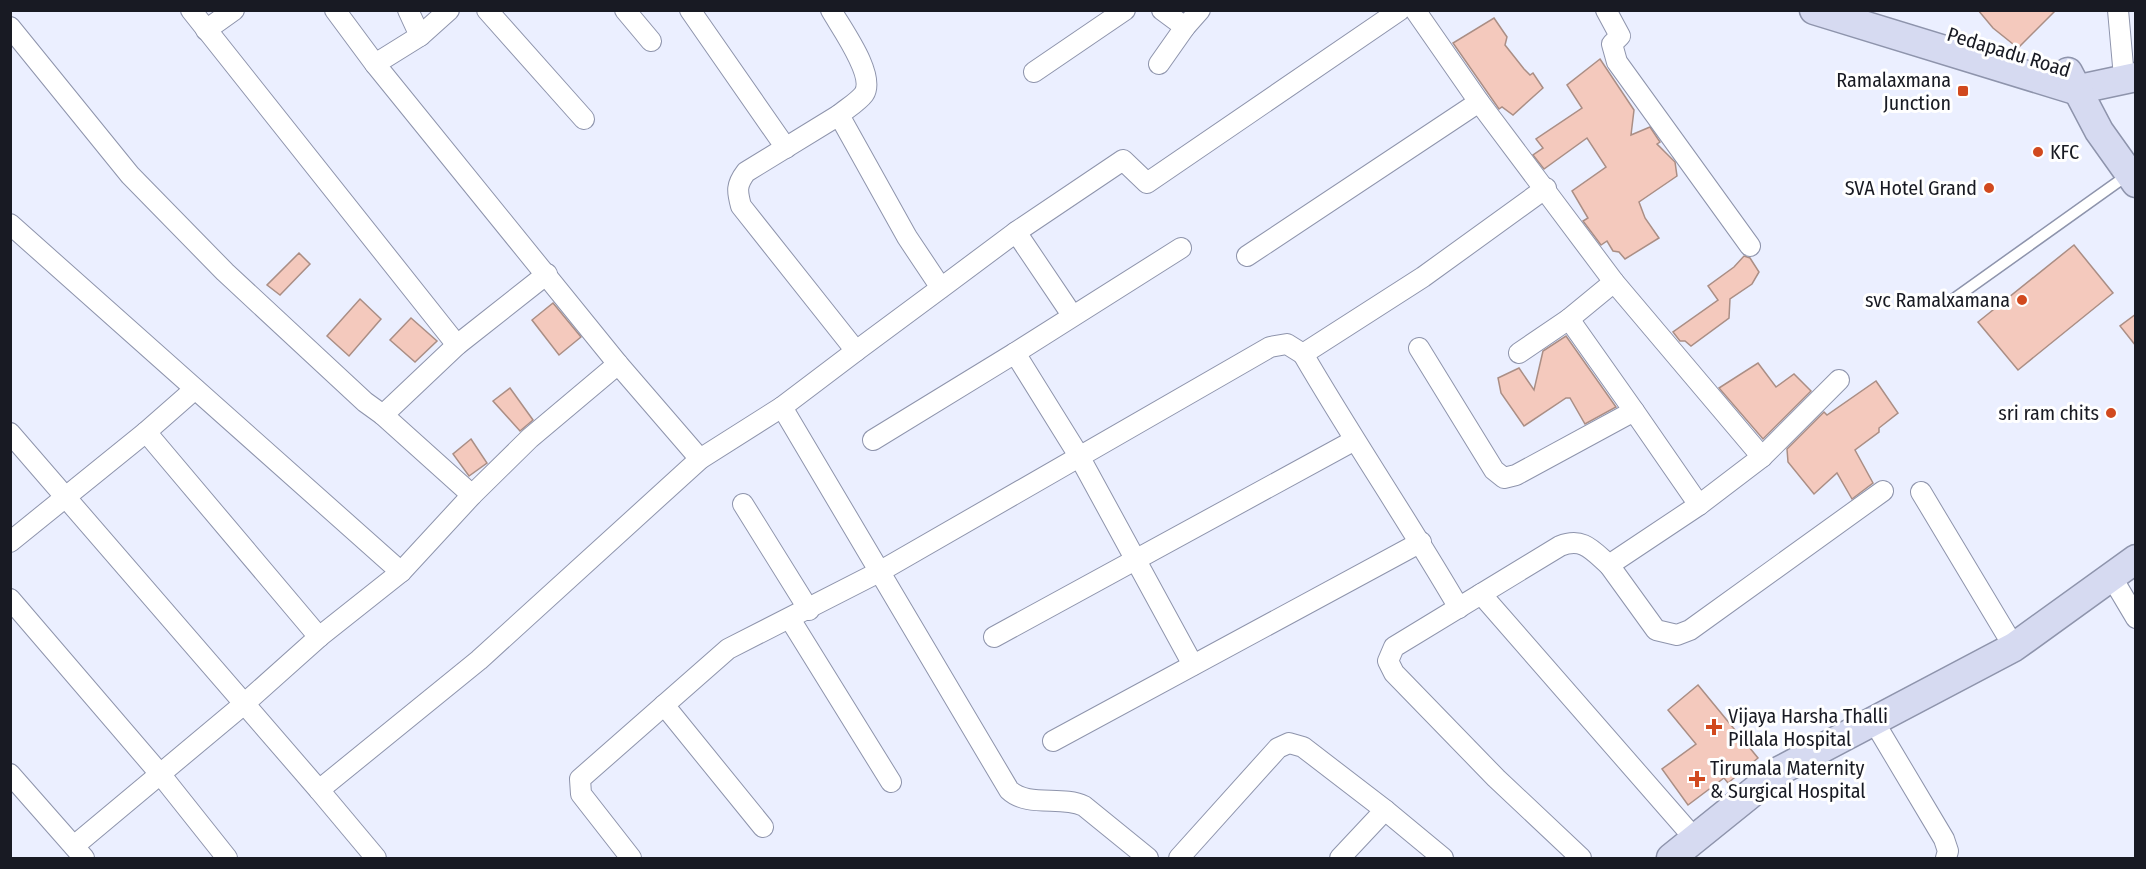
<svg xmlns="http://www.w3.org/2000/svg" width="2146" height="869" viewBox="0 0 2146 869" font-family="'Fira Sans Condensed',sans-serif">
<rect width="100%" height="100%" fill="#ebefff"/>
<g fill="#f4c9bd" stroke="#aa8e85" stroke-width="1.5">
<path d="M1978,10H2056L2018,48L1993,28Z"/>
<path d="M1494,18L1507,37L1505,45L1524,69L1530,75L1533,73L1543,88L1513,115L1502,107L1499,109L1453,43Z"/>
<path d="M1600,59L1634,110L1631,135L1650,127L1660,142L1657,144L1675,162L1677,176L1639,202L1645,218L1659,238L1625,259L1619,252L1613,251L1607,241L1601,245L1583,221L1588,218L1572,191L1606,167L1587,138L1544,169L1533,155L1543,148L1536,139L1582,108L1567,85Z"/>
<path d="M2074,245L2113,293L2018,370L1978,322Z"/>
<path d="M299,253L310,264L280,295L267,285Z"/>
<path d="M1744,256L1750,258L1759,272L1752,284L1730,299L1729,318L1691,346L1685,341H1680L1673,332L1718,300L1708,286L1734,267Z"/>
<path d="M360,299L381,319L349,356L327,336Z"/>
<path d="M553,303L581,337L559,355L532,320Z"/>
<path d="M2136,314V346L2120,326Z"/>
<path d="M411,318L437,341L415,362L390,340Z"/>
<path d="M1566,336L1616,407L1585,424L1570,398H1566L1524,426L1501,393L1498,378L1519,368L1534,390L1543,351Z"/>
<path d="M1758,363L1776,387L1794,374L1811,391L1763,439L1719,388Z"/>
<path d="M1876,381L1898,413L1879,428V432L1855,450L1873,483L1852,499L1837,473L1814,494L1788,462L1787,449L1824,412L1827,415Z"/>
<path d="M510,388L533,420L520,431L493,401Z"/>
<path d="M471,439L487,463L469,476L453,454Z"/>
<path d="M1698,685L1758,758L1728,783L1724,778L1688,805L1662,769L1696,744L1668,710Z"/>
</g>
<g fill="none" stroke-linecap="round" stroke-linejoin="round">
<defs>
<path id="lane" d="M1951,301L2129,174"/>
<g id="street">
<path d="M191,10L457,345"/>
<path d="M335,10L375,64"/>
<path d="M408,10L420,36L375,64L618,364L700,459"/>
<path d="M487,10L584,119"/>
<path d="M625,10L651,41"/>
<path d="M690,10L786,148"/>
<path d="M831,10C841,28 876,75 864,94C858,102 846,109 839,115"/>
<path d="M1162,10L1185,27"/>
<path d="M1415,10L1479,102L1614,282L1762,457"/>
<path d="M1606,10L1620,36L1612,44L1617,62L1750,246"/>
<path d="M2118,10L2123,66"/>
<path d="M10,27L130,175L225,272L365,402L383,415L457,345L547,274"/>
<path d="M206,30L234,10"/>
<path d="M420,36L449,10"/>
<path d="M1159,64L1185,27L1200,10"/>
<path d="M1034,72L1125,10"/>
<path d="M10,224L401,572"/>
<path d="M1016,232L1123,160L1147,183L1400,10"/>
<path d="M1247,256L1479,102"/>
<path d="M941,288L856,351L741,206C737,191 736,185 746,172L839,115L907,237L941,288L1016,232L1072,315"/>
<path d="M1569,319L1634,411"/>
<path d="M1419,348L1494,470L1504,478L1516,475L1634,411L1699,505"/>
<path d="M856,351L782,407L1009,790C1028,808 1062,795 1084,806L1148,858"/>
<path d="M1015,353L1181,248"/>
<path d="M1519,353L1569,319L1614,282"/>
<path d="M1303,354C1353,440 1409,522 1459,608"/>
<path d="M195,389L146,432L319,637"/>
<path d="M383,415L472,495"/>
<path d="M10,433L319,790L479,660L700,459L782,407"/>
<path d="M873,440L1015,353L1079,456L1193,665"/>
<path d="M1921,492L2014,647"/>
<path d="M743,504L809,610"/>
<path d="M10,542L146,432"/>
<path d="M1609,565L1656,630L1677,635L1690,630L1883,491"/>
<path d="M2111,576L2136,618"/>
<path d="M1481,594L1695,839"/>
<path d="M10,599L161,775L227,858"/>
<path d="M790,619L891,782"/>
<path d="M994,637L1353,441"/>
<path d="M664,705L763,827"/>
<path d="M1873,720L1944,839L1948,851L1946,858"/>
<path d="M1053,741L1421,542"/>
<path d="M10,774L84,858"/>
<path d="M319,790L376,858"/>
<path d="M1385,810L1443,858"/>
<path d="M74,846L244,704L319,637L401,572L472,495L530,438L618,364"/>
<path d="M631,858L581,794L580,779L728,649L879,572L1270,347L1287,344L1303,354L1423,277L1546,188"/>
<path d="M1179,858L1278,748L1289,743L1303,747L1385,810L1340,858"/>
<path d="M1581,858L1496,778L1394,673L1388,661L1394,647L1560,546C1583,537 1592,550 1609,565L1699,505L1762,457L1839,380"/>
</g>
<g id="secondary">
<path d="M1814,10L2075,90L2136,77"/>
<path d="M2068,72L2099,131L2136,183"/>
<path d="M1671,858L1779,771L2014,647L2136,559"/>
</g>
</defs>
<use href="#lane" stroke="#8e94ac" stroke-width="13"/>
<use href="#street" stroke="#8e94ac" stroke-width="22"/>
<use href="#secondary" stroke="#8e94ac" stroke-width="31"/>
<use href="#lane" stroke="#fff" stroke-width="10"/>
<use href="#street" stroke="#fff" stroke-width="20"/>
<use href="#secondary" stroke="#d6daf1" stroke-width="28"/>
</g>
<g fill="#d1491e" stroke="#fff" stroke-width="2">
<rect x="1957" y="85" width="12" height="12" rx="3"/>
<circle cx="2038" cy="152" r="6"/>
<circle cx="1989" cy="188" r="6"/>
<circle cx="2022" cy="300" r="6"/>
<circle cx="2111" cy="413" r="6"/>
<path d="M1711 718h6v6h6v6h-6v6h-6v-6h-6v-6h6z"/>
<path d="M1694 770h6v6h6v6h-6v6h-6v-6h-6v-6h6z"/>
</g>
<g text-anchor="middle" dominant-baseline="central" stroke-width="6" stroke-linejoin="round" paint-order="stroke">
<g font-size="20" fill="#181a23" stroke="#fff">
<text transform="translate(2009 52) rotate(17)">Pedapadu Road</text>
</g>
<g font-size="20" fill="#181a23" stroke="#fff" text-anchor="end">
<text x="1951" y="80">Ramalaxmana<tspan x="1951" dy="23">Junction</tspan></text>
<text x="2050" y="152" text-anchor="start">KFC</text>
<text x="1977" y="188">SVA Hotel Grand</text>
<text x="2010" y="300">svc Ramalxamana</text>
<text x="2099" y="413">sri ram chits</text>
<text x="1728" y="716" text-anchor="start">Vijaya Harsha Thalli<tspan x="1728" dy="23">Pillala Hospital</tspan></text>
<text x="1710" y="768" text-anchor="start">Tirumala Maternity<tspan x="1710" dy="23">&amp; Surgical Hospital</tspan></text>
</g>
</g>
<rect width="2146" height="869" fill="none" stroke="#181a23" stroke-width="24"/>
</svg>
